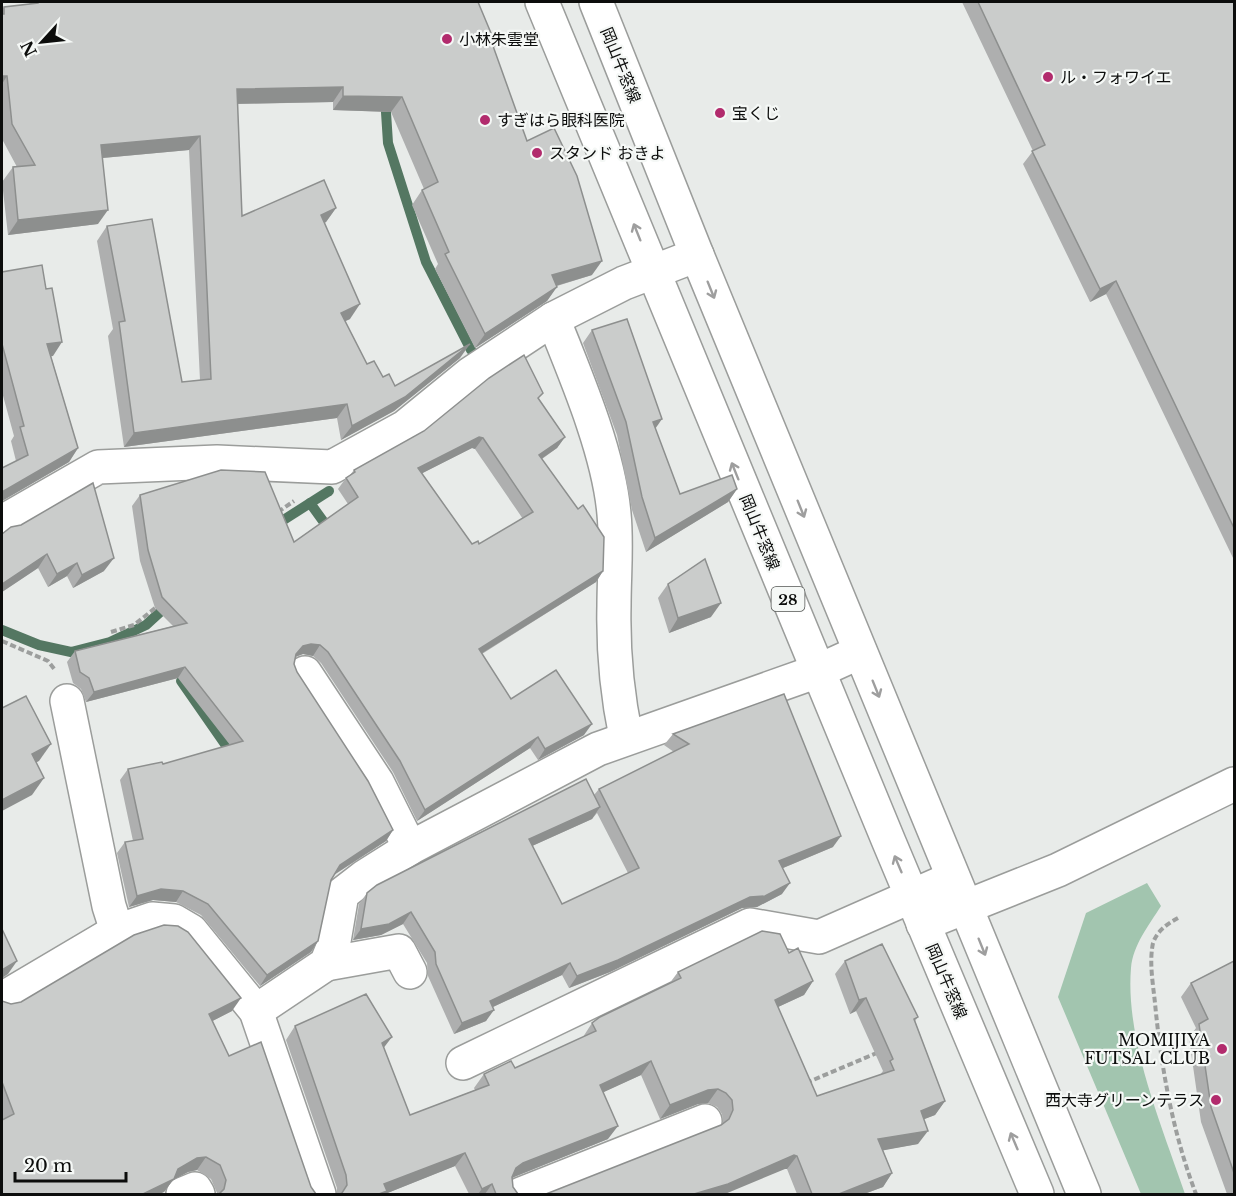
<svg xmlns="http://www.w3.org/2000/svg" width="1236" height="1196" viewBox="0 0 1236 1196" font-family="'Libre Baskerville','Noto Sans JP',serif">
<rect width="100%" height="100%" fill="#e8ebe9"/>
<path fill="#a2c5af" d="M1147,883L1161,906C1149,925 1133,945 1131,968C1125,1040 1162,1126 1185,1194H1141L1058,997L1086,913Z"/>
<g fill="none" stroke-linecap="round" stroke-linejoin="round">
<g stroke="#547762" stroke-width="10">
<path d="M385,97L388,143L426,262L471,350"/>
<path d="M310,503L331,532"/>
<path d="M274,526L329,491"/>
<path d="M2,630L39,645L71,652L110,642L146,625L170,603"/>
<path d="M181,681L229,750L230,758"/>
</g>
<defs>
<g id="minor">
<path d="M553,319C576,376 609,453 614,514C617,544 614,576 614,606C613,649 617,694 626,737"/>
<path d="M2,522L98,467L217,462L332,467L405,427L470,374L553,319L624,283L697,255"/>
<path d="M305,673L377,782L410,848"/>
<path d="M67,701L109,906L117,931"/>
<path d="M923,924L1058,870L1234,784"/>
<path d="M326,964L399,951L410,972"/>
<path d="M2,999L117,931L152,919L174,921L191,931L256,1011L319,1194"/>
<path d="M256,1011L326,964L333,947L342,894L364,877L410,848L598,749L818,671L860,652"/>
<path d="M463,1063L750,925L819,937L953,878"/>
<path d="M183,1194L195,1189L198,1194"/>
<path d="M521,1194L705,1121"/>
</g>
<g id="primary">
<path d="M542,2L889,842L1037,1194"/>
<path d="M596,2L697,255L1084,1194"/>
</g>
</defs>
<use href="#minor" stroke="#9b9d9b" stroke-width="36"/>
<use href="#primary" stroke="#9b9d9b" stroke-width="36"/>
<g stroke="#9c9e9d" stroke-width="4" stroke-dasharray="6 3" stroke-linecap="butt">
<path d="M278,512L294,501"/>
<path d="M111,632L134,625L159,605"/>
<path d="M2,641L48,661L55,670"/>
<path d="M1178,918C1167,924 1157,931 1153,943C1149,962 1153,984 1155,1003C1161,1067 1173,1134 1196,1194"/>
<path d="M806,1083L879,1052"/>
</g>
<use href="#minor" stroke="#fff" stroke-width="33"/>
<use href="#primary" stroke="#fff" stroke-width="33"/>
</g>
<g fill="#aeafaf" fill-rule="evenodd">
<path d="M31,2H478L496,45L493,49L527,141L592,275L557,286L547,301L475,348L435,269L438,264L412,205L422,190L424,189L391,112L333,110V102L237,104L242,216L336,208L326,222L324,223L350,319L345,321L367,364L395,386L460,358L394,411L341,440L337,418L124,447L108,336L113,329L97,241L107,226L182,382L200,380L189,150L103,158L98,224L8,235L2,182L13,167H17L2,139V10L4,7L29,4Z"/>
<path d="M962,2H1234V560L1106,294L1090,302L1023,164L1033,151Z"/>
<path d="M2,272L53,356H51L78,448L69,462L2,501V468L16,461L11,441L14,436L2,392Z"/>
<path d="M592,330L655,428L680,494L737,489L728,502L646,552L632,510L617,435L583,343Z"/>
<path d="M539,399L565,437L557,448L542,459L603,571L596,582L482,654L511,699L584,735L538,760L530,748L417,821L393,772L321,663L313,656L303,654L295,657L294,664L297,672L393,830L386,841L334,875L331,880L318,941L311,952L260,986L201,915L176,902L153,900L129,907L117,853L125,842L133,841L120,780L128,769L163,764L230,745L178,678L86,702L81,689L73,683L67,662L75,651L173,626L155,608L140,561L132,506L140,495L294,542L348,504L338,489L346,478L350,475L354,470ZM472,448L475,449L523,519L479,544H472L422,473Z"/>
<path d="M2,534L104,571L73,588L67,576L48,587L38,568L2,592Z"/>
<path d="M668,584L711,617L669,633L658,598Z"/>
<path d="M784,694L833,847L783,868L782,894L757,907L742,908L610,972L569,988L562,975L493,1007L486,1021L454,1034L428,976L427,963L403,924L381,935L353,940L359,904L367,893L594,795L599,789L674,752L664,745L673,734ZM597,813L628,873L562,904L532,846L592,819Z"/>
<path d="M789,953L813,981L804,995L778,1007L817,1096L880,1075L883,1071L856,1011L850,1014L835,974L845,961L918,1017L915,1021L945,1101L935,1115L924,1119L918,1144L883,1150L892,1173L883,1187L864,1194H797L787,1169H785L721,1125L723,1123L722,1114L717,1107L708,1103L698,1104L660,1119L641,1075L603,1092L608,1139L514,1177L512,1178L513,1187L518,1194H469L455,1166L385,1194H337V1188L286,1040L295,1026L384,1048L410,1115L475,1090L474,1088L484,1074L515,1068L583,1037L592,1023L669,984L678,972Z"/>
<path d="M1234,961V1194H1227L1201,1122L1189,1038L1196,1028L1181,997L1191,983Z"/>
<path d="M2,1001L11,1004L232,1011L212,1021L229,1056L316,1194H216L217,1193L211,1179L197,1170L188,1172L173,1180L164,1192L2,1120Z"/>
</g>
<g fill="#8d8f8e">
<path d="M2,76H7L2,84Z"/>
<path d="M343,87L333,102L226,104L237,89Z"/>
<path d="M343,96L402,97L391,112L333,110Z"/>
<path d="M200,136L189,150L91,159L101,145Z"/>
<path d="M336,208L326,222L311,230L321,215Z"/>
<path d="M108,210L98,224L8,235L18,220Z"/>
<path d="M602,261L592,275L542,290L552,275Z"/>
<path d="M1116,281L1106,294L1090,302L1100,289Z"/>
<path d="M557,287L547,301L475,348L485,334Z"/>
<path d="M360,304L350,319L331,328L341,313Z"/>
<path d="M62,342L53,356L38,358L47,344Z"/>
<path d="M470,344L460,358L394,411L341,440L352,426Z"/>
<path d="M347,404L337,418L124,447L134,433Z"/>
<path d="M662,419L653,432V422Z"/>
<path d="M479,437L483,438L475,449L472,448L411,479L418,468Z"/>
<path d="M565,437L557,448L531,466L539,455Z"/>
<path d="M78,448L69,462L2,501V492Z"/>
<path d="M737,489L728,502L646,552L655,538Z"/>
<path d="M47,554L38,568L2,592V584Z"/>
<path d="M114,558L104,571L73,588L82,575Z"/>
<path d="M77,563L67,576L48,587L57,574Z"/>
<path d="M603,571L596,582L471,660L479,649Z"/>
<path d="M721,603L711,617L669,633L678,618Z"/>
<path d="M311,644L320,645L313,656L303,654L295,657L296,654L303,646Z"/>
<path d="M185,667L178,678L86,702L94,692Z"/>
<path d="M592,724L584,735L538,760L545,749Z"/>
<path d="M538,737L530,748L417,821L425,810Z"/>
<path d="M51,744L39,761L20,771L32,754Z"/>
<path d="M44,778L32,795L2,811V800Z"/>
<path d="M600,807L592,819L521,851L529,839Z"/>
<path d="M393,830L386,841L332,876L340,865Z"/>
<path d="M841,836L833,847L771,873L779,861Z"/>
<path d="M790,883L782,894L757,907L742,908L610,972L569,988L577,976L750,897Z"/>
<path d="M161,889L183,891L176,902L153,900L129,907L137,896Z"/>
<path d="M411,912L403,924L381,935L353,940L361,929Z"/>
<path d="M318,941L311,952L260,986L267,975Z"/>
<path d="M17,961L8,974L2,978V970Z"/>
<path d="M570,963L562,975L482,1012L490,1001Z"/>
<path d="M813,981L804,995L765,1013L775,1000Z"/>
<path d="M241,998L232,1011L199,1028L209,1014Z"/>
<path d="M866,998L856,1011L850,1014L859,1000Z"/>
<path d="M494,1010L486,1021L454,1034L462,1023Z"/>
<path d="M392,1037L382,1050V1043Z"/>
<path d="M651,1061L641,1075L591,1098L600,1085Z"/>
<path d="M718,1089L708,1103L698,1104L660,1119L670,1105L708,1090Z"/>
<path d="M945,1101L935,1115L912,1124L921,1111Z"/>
<path d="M618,1126L608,1139L514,1177L507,1182L516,1168L523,1163Z"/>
<path d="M928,1131L918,1144L869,1153L878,1139Z"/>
<path d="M465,1153L455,1166L385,1194H377L384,1184Z"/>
<path d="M794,1155L797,1156L787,1169H785L725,1194H694Z"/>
<path d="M206,1157L197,1170L188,1172L173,1180L164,1192L160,1194H143L178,1169L197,1158Z"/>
<path d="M892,1173L883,1187L864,1194H839Z"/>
<path d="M492,1184L485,1194H478L482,1189Z"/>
</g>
<g fill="#cacccb" stroke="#8d8f8e" stroke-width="1.5" fill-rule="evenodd">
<path d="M38,2H478L496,45L493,46L527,141L554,128L577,176L602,261L552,275L557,287L485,334L445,254L449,252L422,190L438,182L402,97L343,96V87L237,89L242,216L324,180L336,208L321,215L360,304L341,313L367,364L374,361L383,377L389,374L395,386L470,344L405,397L352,426L347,404L134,433L119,322L125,321L107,226L152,219L182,382L211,379L200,136L101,145L108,210L18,220L13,167L35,165L12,124L7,76H2V14H4V7L38,3Z"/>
<path d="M978,2H1234V528L1116,281L1100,289L1032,151L1045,145Z"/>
<path d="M42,265L46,289L52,288L62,342L47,344L78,448L2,492V468L28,455L20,427L24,426L2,344V272Z"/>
<path d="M627,319L662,419L653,422L680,494L732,475L737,489L655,538L642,497L626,422L592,330Z"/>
<path d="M524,355L543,393L538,398L565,437L539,455L578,509L583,505L604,537L603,571L479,649L511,699L556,670L592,724L545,749L538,737L425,810L400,761L328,652L320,645L311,644L303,646L296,654L294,664L297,672L368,781L393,830L340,865L331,880L318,941L267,975L208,904L183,891L161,889L137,896L125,842L143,839L128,769L162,762L163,764L243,741L185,667L94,692L89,678L80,672L75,651L187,623L162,597L148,550L140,495L221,470L265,472L294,542L358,497L346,478L355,472L354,470L424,431L489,378ZM479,437L483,438L533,512L479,544L478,541L472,544L418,468Z"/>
<path d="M93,483L114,558L82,575L77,563L57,574L47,554L2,584V534L11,527L21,525Z"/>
<path d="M705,559L721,603L678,618L668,584Z"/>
<path d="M784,694L841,836L779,861L790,883L765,896L750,897L618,960L577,976L570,963L490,1001L494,1010L462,1023L436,964L435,952L411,912L389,924L361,929L367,893L377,885L586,779L600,807L529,839L562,904L639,868L599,789L689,744L673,734Z"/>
<path d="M26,696L51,744L32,754L44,778L2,800V708Z"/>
<path d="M164,925L178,926L188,932L241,998L209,1014L229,1056L261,1042L311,1187L316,1194H219L224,1189L226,1180L220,1165L206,1157L197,1158L178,1169L174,1179L143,1194H2V1120L14,1114L2,1082V1001L11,1004L21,1002L134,935Z"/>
<path d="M2,929L17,961L2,970Z"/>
<path d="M762,931L780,934L789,953L798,948L813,981L775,1000L817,1096L894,1070L890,1061L893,1059L866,998L859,1000L845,961L882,944L918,1017L914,1019L945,1101L921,1111L928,1131L878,1139L892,1173L839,1194H812L797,1156L794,1155L728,1184L694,1194H546L721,1125L729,1119L733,1110L732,1100L726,1093L718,1089L708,1090L670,1105L651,1061L600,1085L618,1126L523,1163L516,1168L512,1177L513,1187L518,1194H496L492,1184L482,1189L465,1153L384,1184L387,1191L379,1194H340L342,1193L347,1185L346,1175L295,1026L366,994L392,1037L382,1043L410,1115L489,1085L484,1074L511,1061L515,1068L596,1031L592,1023L600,1017L681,978L678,972Z"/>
<path d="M1234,961V1173L1211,1107L1199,1024L1208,1019L1191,983Z"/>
</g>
<defs><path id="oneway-shaft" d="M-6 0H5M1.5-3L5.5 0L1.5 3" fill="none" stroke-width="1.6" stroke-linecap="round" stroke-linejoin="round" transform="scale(1.5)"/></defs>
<g stroke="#9e9e9e">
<use href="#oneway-shaft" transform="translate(637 232) rotate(-112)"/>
<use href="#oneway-shaft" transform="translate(711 290) rotate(68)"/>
<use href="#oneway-shaft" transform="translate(735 471) rotate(-112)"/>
<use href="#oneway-shaft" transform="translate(801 509) rotate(68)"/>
<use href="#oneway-shaft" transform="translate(876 689) rotate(68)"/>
<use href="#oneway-shaft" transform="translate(898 864) rotate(-113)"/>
<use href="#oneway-shaft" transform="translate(982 947) rotate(68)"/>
<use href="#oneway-shaft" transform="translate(1014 1141) rotate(-113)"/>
</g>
<g fill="#b22b6d" stroke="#f5f8f6" stroke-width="2">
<circle cx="447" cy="39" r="6"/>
<circle cx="1048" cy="77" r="6"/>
<circle cx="720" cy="113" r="6"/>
<circle cx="485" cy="120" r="6"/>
<circle cx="537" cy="153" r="6"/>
<circle cx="1222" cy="1049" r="6"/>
<circle cx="1216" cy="1100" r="6"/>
</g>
<g text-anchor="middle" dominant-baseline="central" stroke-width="4.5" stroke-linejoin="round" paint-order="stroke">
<rect fill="#f5f8f6" stroke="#525452" stroke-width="1.5" x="771.5" y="587" width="33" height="24" rx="4.5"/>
<g font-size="15" font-weight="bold" fill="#0c0d0c">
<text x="788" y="599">28</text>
</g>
<g font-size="16" fill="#0c0d0c" stroke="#f5f8f6" text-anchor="start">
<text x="459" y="39">小林朱雲堂</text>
<text x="1060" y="77">ル・フォワイエ</text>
<text x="732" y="113">宝くじ</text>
<text x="497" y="120">すぎはら眼科医院</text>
<text x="549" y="153">スタンド おきよ</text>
<text x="1210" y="1040" text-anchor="end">MOMIJIYA<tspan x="1210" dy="18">FUTSAL CLUB</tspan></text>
<text x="1204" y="1100" text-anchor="end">西大寺グリーンテラス</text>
</g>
<g font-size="16" fill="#0c0d0c" stroke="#f5f8f6">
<text transform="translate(621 65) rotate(68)">岡山牛窓線</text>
<text transform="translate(760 532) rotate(68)">岡山牛窓線</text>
<text transform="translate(947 981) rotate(67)">岡山牛窓線</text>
</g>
</g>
<rect width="1236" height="1196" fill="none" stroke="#0c0d0c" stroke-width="6"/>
<g transform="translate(42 42) rotate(243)" stroke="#f5f8f6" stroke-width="4.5" paint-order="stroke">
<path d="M0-4.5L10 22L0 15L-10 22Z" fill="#0c0d0c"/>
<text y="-9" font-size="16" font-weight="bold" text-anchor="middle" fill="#0c0d0c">N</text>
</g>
<path d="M15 1172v9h111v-9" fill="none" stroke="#0c0d0c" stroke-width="3"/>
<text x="24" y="1172" font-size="18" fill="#0c0d0c" stroke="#f5f8f6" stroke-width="4.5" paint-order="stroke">20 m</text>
</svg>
